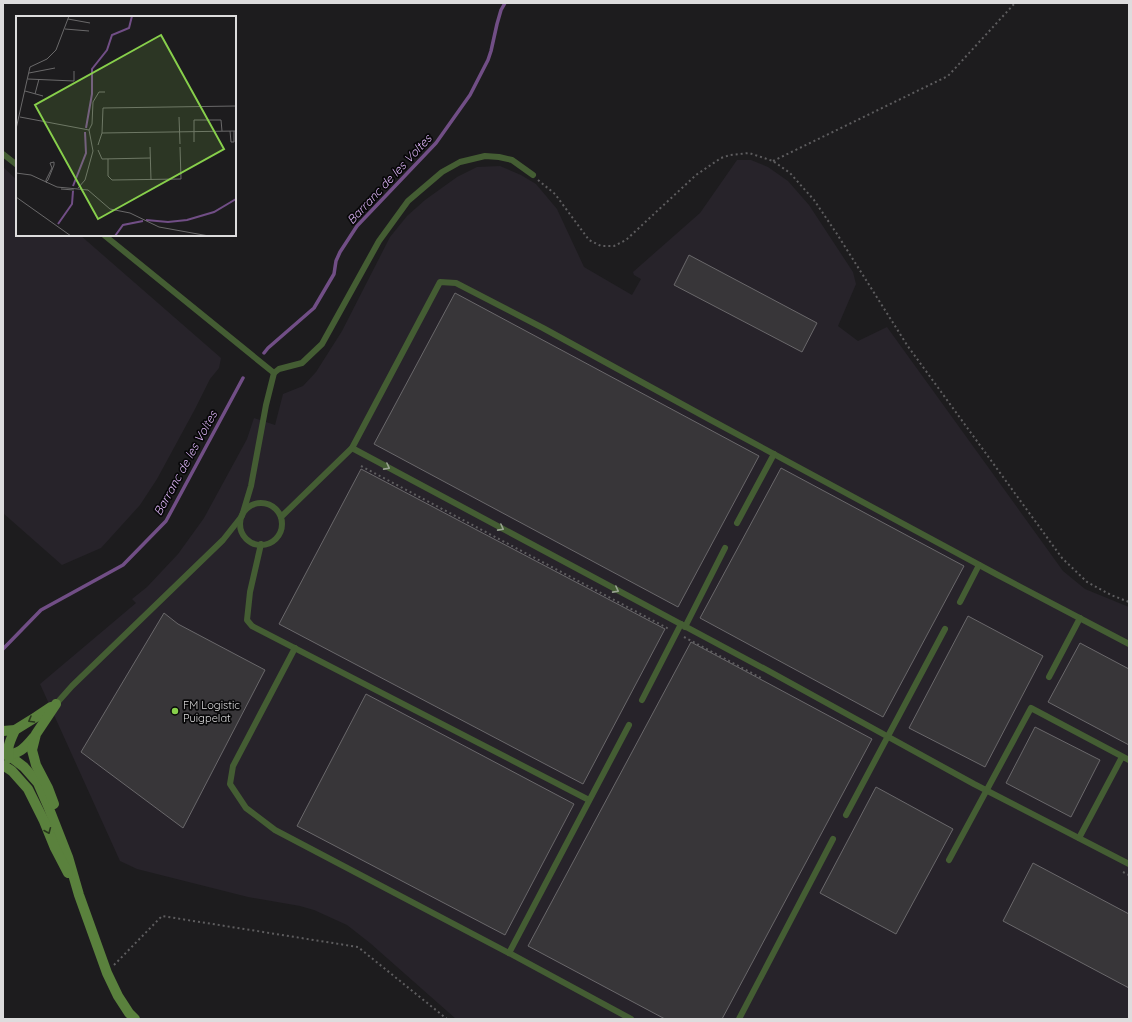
<svg xmlns="http://www.w3.org/2000/svg" width="1132" height="1022" viewBox="0 0 1132 1022" font-family="Quicksand,sans-serif">
<rect width="100%" height="100%" fill="#1d1c1e"/>
<g fill="#27232a">
<path d="M737,160H751L768,167L788,181L809,205L853,272L856,284L838,326L858,341L887,327L1063,571L1085,589L1129,607V1019H456L370,943L347,925L314,910L300,906L248,897L137,869L120,861L40,684L136,603L132,599L147,587L178,554L204,518L247,439L254,418L275,425L283,394L303,386L316,372L342,331L390,237L407,216L425,200L457,177L477,167L500,166L521,175L536,184L557,209L584,267L632,295L641,279L634,275L633,272L700,213Z"/>
<path d="M3,167L17,180V235H80L221,358L219,368L210,379L195,409L157,479L140,505L101,548L62,565L3,513Z"/>
</g>
<g fill="none" stroke-linecap="round" stroke-linejoin="round">
<g stroke="#714e86" stroke-width="3.5">
<path d="M264,353L268,348L314,308L334,274L336,261L340,252L357,226L436,143L470,95L488,60L491,51L497,24L501,10L505,3"/>
<path d="M3,649L41,610L123,565L166,521L243,378"/>
</g>
</g>
<g fill="#383639" stroke="#6a686b">
<path d="M689,255L817,323L802,352L674,285Z"/>
<path d="M455,293L759,456L678,607L374,444Z"/>
<path d="M781,468L964,566L883,717L700,618Z"/>
<path d="M361,469L665,629L583,784L279,624Z"/>
<path d="M164,613L178,624L265,670L183,828L81,752Z"/>
<path d="M968,616L1043,656L985,767L909,728Z"/>
<path d="M691,642L872,739L722,1019H665L528,946Z"/>
<path d="M1080,643L1129,669V745L1048,702Z"/>
<path d="M366,694L574,804L505,935L297,826Z"/>
<path d="M1035,727L1100,760L1071,817L1006,783Z"/>
<path d="M876,787L953,829L896,934L820,893Z"/>
<path d="M1033,863L1129,914V988L1003,921Z"/>
</g>
<g fill="none" stroke-linecap="round" stroke-linejoin="round">
<g stroke="#5e5d5f" stroke-width="2" stroke-dasharray="2 3" stroke-linecap="butt">
<path d="M773,161L948,76L1015,3"/>
<path d="M538,180L555,194L589,240L601,246H614L626,240L696,175L721,158L730,155L749,153L773,161L790,173L814,200L837,234L907,345L1062,558L1087,582L1111,595L1129,602"/>
<path d="M361,466L669,629"/>
<path d="M684,637L761,678"/>
<path d="M1123,872L1129,875"/>
<path d="M114,965L162,916L358,947L447,1019"/>
</g>
<g stroke="#445d33" stroke-width="6">
<path d="M3,154L17,165"/>
<path d="M104,235L274,373"/>
<path d="M352,448L763,668L974,784L1129,864"/>
<circle cx="261" cy="524" r="21"/>
<path d="M281,517L352,448L440,282L456,283L543,328L709,419L996,574L1129,644"/>
<path d="M737,523L774,454"/>
<path d="M261,544L250,592L247,620L252,626L589,800"/>
<path d="M960,602L979,565"/>
<path d="M685,627L725,548"/>
<path d="M295,648L233,766L230,784L246,808L275,830L509,953L631,1019"/>
<path d="M1049,677L1080,618"/>
<path d="M642,700L681,624"/>
<path d="M56,704L72,686L223,540L242,516L251,486L266,405L274,373L279,369L302,363L322,344L379,241L408,201L442,172L460,162L485,156L499,157L512,160L533,175"/>
<path d="M846,815L945,629"/>
<path d="M1079,838L1122,757"/>
<path d="M949,860L1031,708L1129,760"/>
<path d="M509,953L629,725"/>
<path d="M739,1019L833,839"/>
</g>
<g stroke="#5a813d" stroke-width="10">
<path d="M3,731L15,730L36,717L51,707"/>
<path d="M3,751L24,767L38,783L48,806L68,857L79,895L107,973L118,996L129,1013L135,1019"/>
<path d="M3,754C18,756 25,748 34,737"/>
<path d="M9,758C6,748 11,739 15,730"/>
<path d="M3,765L12,771L28,789L44,821L55,848L68,873"/>
<path d="M54,804L48,788L36,765L32,750L36,734L56,704"/>
</g>
</g>
<defs><path id="oneway-chevron" d="M-2-3.5L2.5 0L-2 3.5" fill="none" stroke-width="1.6" stroke-linecap="round" stroke-linejoin="round"/></defs>
<g stroke="#98a390">
<use href="#oneway-chevron" transform="translate(387 467) rotate(28)"/>
<use href="#oneway-chevron" transform="translate(501 528) rotate(28)"/>
<use href="#oneway-chevron" transform="translate(616 590) rotate(28)"/>
</g>
<g stroke="#28381d">
<use href="#oneway-chevron" transform="translate(31 720) rotate(150)"/>
<use href="#oneway-chevron" transform="translate(48 831) rotate(67)"/>
</g>
<circle fill="#87cf4b" stroke="#070708" stroke-width="1.5" cx="175" cy="711" r="4"/>
<g text-anchor="middle" dominant-baseline="central" stroke-width="3.5" stroke-linejoin="round" paint-order="stroke">
<g font-size="11" fill="#dddcdd" stroke="#070708" text-anchor="start">
<text x="183" y="705">FM Logistic<tspan x="183" dy="13">Puigpelat</tspan></text>
</g>
<g font-size="12" font-style="italic" fill="#dcb4f6" stroke="#070708">
<text transform="translate(389 179) rotate(-47)">Barranc de les Voltes</text>
<text transform="translate(185 463) rotate(-61)">Barranc de les Voltes</text>
</g>
</g>
<g transform="translate(16 16)">
<rect width="220" height="220" fill="#1d1c1e"/>
<path fill="none" stroke="#714e86" stroke-width="2" d="M70,112L76,78V53L91,34L96,19L113,12L116,0M57,170L70,137L69,116M130,204L152,206L171,204L198,196L220,183M42,208L56,188L57,175M99,220L107,209L127,205"/>
<path fill="none" stroke="#6a696a" stroke-width="1" d="M52,3L74,7M49,13L73,15M13,57L39,52M12,63L58,65V55M9,75L27,80M19,78L23,63M4,101L73,114M163,101L164,128M0,113L14,51L31,43L40,34L53,0M214,115L215,126H218V115M86,117L220,115M178,126V104H205L206,115M82,129L86,117L87,92L220,90M134,131L135,164M82,134L86,143L134,142M92,143V160L96,164L165,163L164,131M0,157L15,159L41,171L72,174L94,193L114,197L143,211L193,220M30,166L32,164L38,149V146L34,147L36,152L30,164V166L31,167M62,172L69,164L77,135L73,114L76,108L77,86L83,76H89M45,173L58,174M0,181L55,220"/>
<path fill="#87cf4b" fill-opacity="0.15" stroke="#87cf4b" stroke-width="2" d="M145,19L208,133L82,203L19,89Z"/>
<rect width="220" height="220" fill="none" stroke="#dddcdd" stroke-width="2"/>
</g>
<rect width="1132" height="1022" fill="none" stroke="#dddcdd" stroke-width="8"/>
</svg>
